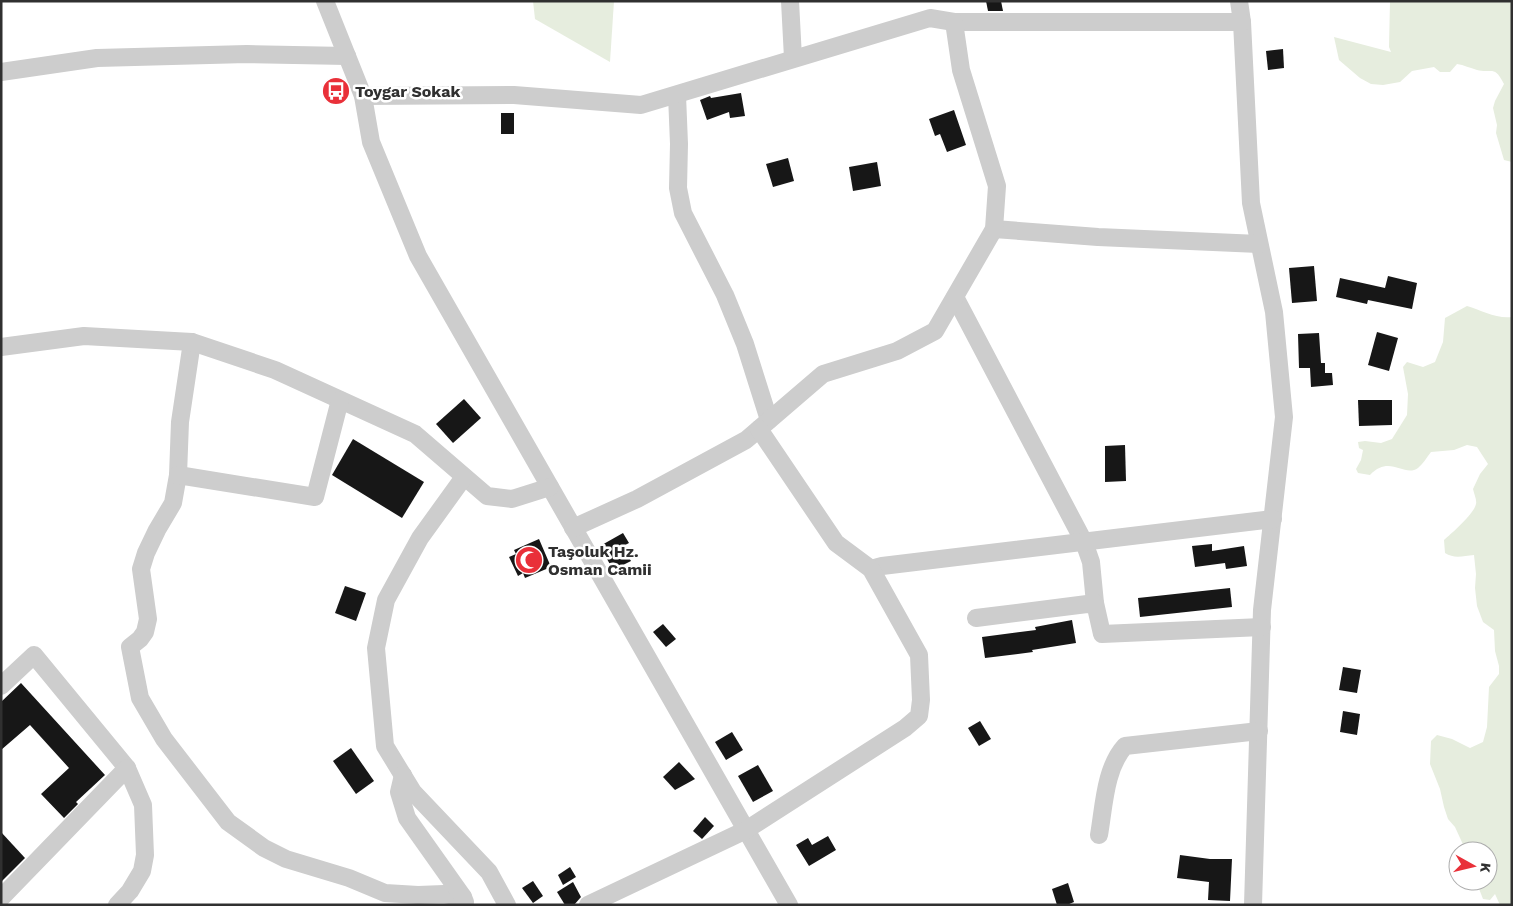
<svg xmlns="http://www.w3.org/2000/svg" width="1513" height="906" viewBox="0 0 1513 906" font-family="'Work Sans',sans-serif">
<rect width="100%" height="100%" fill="#fff"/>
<g fill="#e6edde">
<path d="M533,1H614L610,62L535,19Z"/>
<path d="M1390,1H1512V162L1504,160L1496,133L1497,125L1493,108L1495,101L1504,84C1494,64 1492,74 1477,70C1470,68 1464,65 1457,64L1450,72H1440L1434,67L1412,71L1400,82L1383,85L1371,84L1360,78L1339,60L1334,37L1391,52L1389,47Z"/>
<path d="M1467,306C1481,310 1496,319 1512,317V905H1500L1495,894L1490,900L1483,899L1476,881H1488V851H1466L1455,827L1448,819L1444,807L1440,789L1430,764L1431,741L1437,735L1452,739L1470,748L1483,742L1487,727L1489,687L1499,674V666L1495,651L1494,630L1483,622L1477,606L1475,588L1476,574L1474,555C1463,556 1454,559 1445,553L1444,540C1452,533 1474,514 1476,504C1477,500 1474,494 1473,489L1480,474L1488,464L1477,447L1467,445L1454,450L1431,452C1427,457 1423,464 1418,468C1404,478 1390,454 1370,475L1358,473L1356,469L1361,460L1363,450L1359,448L1358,442L1365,441L1381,443L1392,439L1407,415L1408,394L1403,367L1407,362L1423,367L1435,362L1443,342L1445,318Z"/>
</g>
<g fill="#171717">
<path d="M986,1H1001L1003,11H988Z"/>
<path d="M1283,49L1284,68L1268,70L1266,51Z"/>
<path d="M741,93L745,116L730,118L729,112L707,120L700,100L710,96L711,98Z"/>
<path d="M954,110L966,145L947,152L940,134L935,136L929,119Z"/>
<rect x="501" y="113" width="13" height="21"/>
<path d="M788,158L794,181L773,187L766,164Z"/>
<path d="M877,162L881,186L853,191L849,167Z"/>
<path d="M1314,266L1317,301L1292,303L1289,268Z"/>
<path d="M1388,276L1417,283L1412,309L1368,300L1367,304L1336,297L1340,278L1385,288Z"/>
<path d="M1377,332L1398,338L1389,371L1368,365Z"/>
<path d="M1319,333L1321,363H1325V373H1332L1333,385L1311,387L1310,368H1299L1298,334Z"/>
<path d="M464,399L481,418L453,443L436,424Z"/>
<path d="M1358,400H1392V425L1359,426Z"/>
<path d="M353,439L424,482L402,518L332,475Z"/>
<path d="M1125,445L1126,481L1105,482V446Z"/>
<path d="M623,533L629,543L623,546L631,561L613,570L600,546Z"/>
<path d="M539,539L551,567L525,578L523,573L518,576L509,557L516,554L514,550Z"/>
<path d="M1212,544V551L1244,546L1247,566L1226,569L1225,563L1195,567L1192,546Z"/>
<path d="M345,586L366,593L356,621L335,613Z"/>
<path d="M1230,588L1232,607L1140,617L1138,598Z"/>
<path d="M1072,620L1076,643L1032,650L1033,652L985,658L982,637L1036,630L1035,627Z"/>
<path d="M663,624L676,639L666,647L653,632Z"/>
<path d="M1343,667L1361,670L1357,693L1339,690Z"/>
<path d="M21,683L105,775L76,802L78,804L64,818L41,794L69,768L59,757L30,725L1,750V702Z"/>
<path d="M1343,711L1360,714L1357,735L1340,732Z"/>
<path d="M980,721L991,739L979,746L968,728Z"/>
<path d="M732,732L743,750L726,760L715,742Z"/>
<path d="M351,748L374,781L356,794L333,761Z"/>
<path d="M679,762L695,779L675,790L663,777Z"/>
<path d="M758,765L773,791L753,802L738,776Z"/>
<path d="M705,817L714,826L702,839L693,831Z"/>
<path d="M1,832L25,858L1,882Z"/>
<path d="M828,836L836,850L809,866L796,845L808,838L812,845Z"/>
<path d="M1180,855L1210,859H1232L1230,901L1208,900L1209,882L1177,878Z"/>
<path d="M570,867L576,877L563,885L558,875Z"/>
<path d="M533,881L543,896L533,903L522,888Z"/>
<path d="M573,882L581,897L574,905H565L557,892Z"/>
<path d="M1068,883L1074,902L1067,905H1057L1052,889Z"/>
</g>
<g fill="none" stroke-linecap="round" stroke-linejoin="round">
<g stroke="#cdcdcd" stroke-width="18">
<path d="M325,1L363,96L371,142L418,256L789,905"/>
<path d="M790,1L793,58"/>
<path d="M1239,1L1242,22L1251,203L1274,312L1284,417L1262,610L1253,905"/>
<path d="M1,72L97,58L247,54L347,56"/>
<path d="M677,95L679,144L678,188L683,213L725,295L745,344L769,420"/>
<path d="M363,96L514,95L641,105L930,18L954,22H1242"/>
<path d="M994,229L1098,237L1259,244"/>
<path d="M955,297L1084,542L1091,562L1095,603"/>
<path d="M192,342L180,422L178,475L173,503L157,530L146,553L141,569L148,619L145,632L140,639L130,647L140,698L164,739L228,822L264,848L286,859L349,878L385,893L418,895L444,894L463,897"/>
<path d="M1,347L84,336L192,342L275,370L415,434L487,496L512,499L550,487"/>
<path d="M178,475L315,497L340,400"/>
<path d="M464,477L420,538L386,600L376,648L385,746L413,792L489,872L507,905"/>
<path d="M573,528L637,499L746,440L823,374L897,351L935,331L994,229L997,186L961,70L954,22"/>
<path d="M871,569L882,566L1273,519"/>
<path d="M976,618L1095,603L1102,634L1262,627"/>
<path d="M1,686L34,655L127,768L143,805L145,855L142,871L130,891L117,905"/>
<path d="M403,775L399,792L407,818L463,897L465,902"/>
<path d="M1099,835C1104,806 1105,768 1125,746L1259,731"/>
<path d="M1,898L127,768"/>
<path d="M588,905L746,830L905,728L919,716L921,700L919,655L871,569L836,543L759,429"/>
</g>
</g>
<defs>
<symbol id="bus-disc" viewBox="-11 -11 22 22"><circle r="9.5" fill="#e93039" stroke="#fff"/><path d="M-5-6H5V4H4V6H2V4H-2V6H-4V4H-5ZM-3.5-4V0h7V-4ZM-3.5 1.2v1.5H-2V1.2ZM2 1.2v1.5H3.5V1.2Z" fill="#fff"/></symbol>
<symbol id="mosque-disc" viewBox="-11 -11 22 22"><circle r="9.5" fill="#e93039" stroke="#fff"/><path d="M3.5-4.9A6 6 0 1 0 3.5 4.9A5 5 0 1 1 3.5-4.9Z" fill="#fff"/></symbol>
</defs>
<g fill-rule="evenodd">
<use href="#bus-disc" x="320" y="75" width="32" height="32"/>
<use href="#mosque-disc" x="513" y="544" width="32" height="32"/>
</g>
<g text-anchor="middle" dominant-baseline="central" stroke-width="5" stroke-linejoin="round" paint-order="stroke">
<g font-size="16" font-weight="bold" fill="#303030" stroke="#fff" text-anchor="start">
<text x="355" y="91">Toygar Sokak</text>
<text x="548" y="551">Taşoluk Hz.<tspan x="548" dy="18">Osman Camii</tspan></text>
</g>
</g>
<rect width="1513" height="906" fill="none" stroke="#303030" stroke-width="5"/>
<g transform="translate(1473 866) rotate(98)"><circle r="24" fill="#ffffff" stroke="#acacac"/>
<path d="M0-4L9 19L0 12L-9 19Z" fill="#e93039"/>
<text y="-8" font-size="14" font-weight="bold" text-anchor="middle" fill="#303030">K</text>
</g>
</svg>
